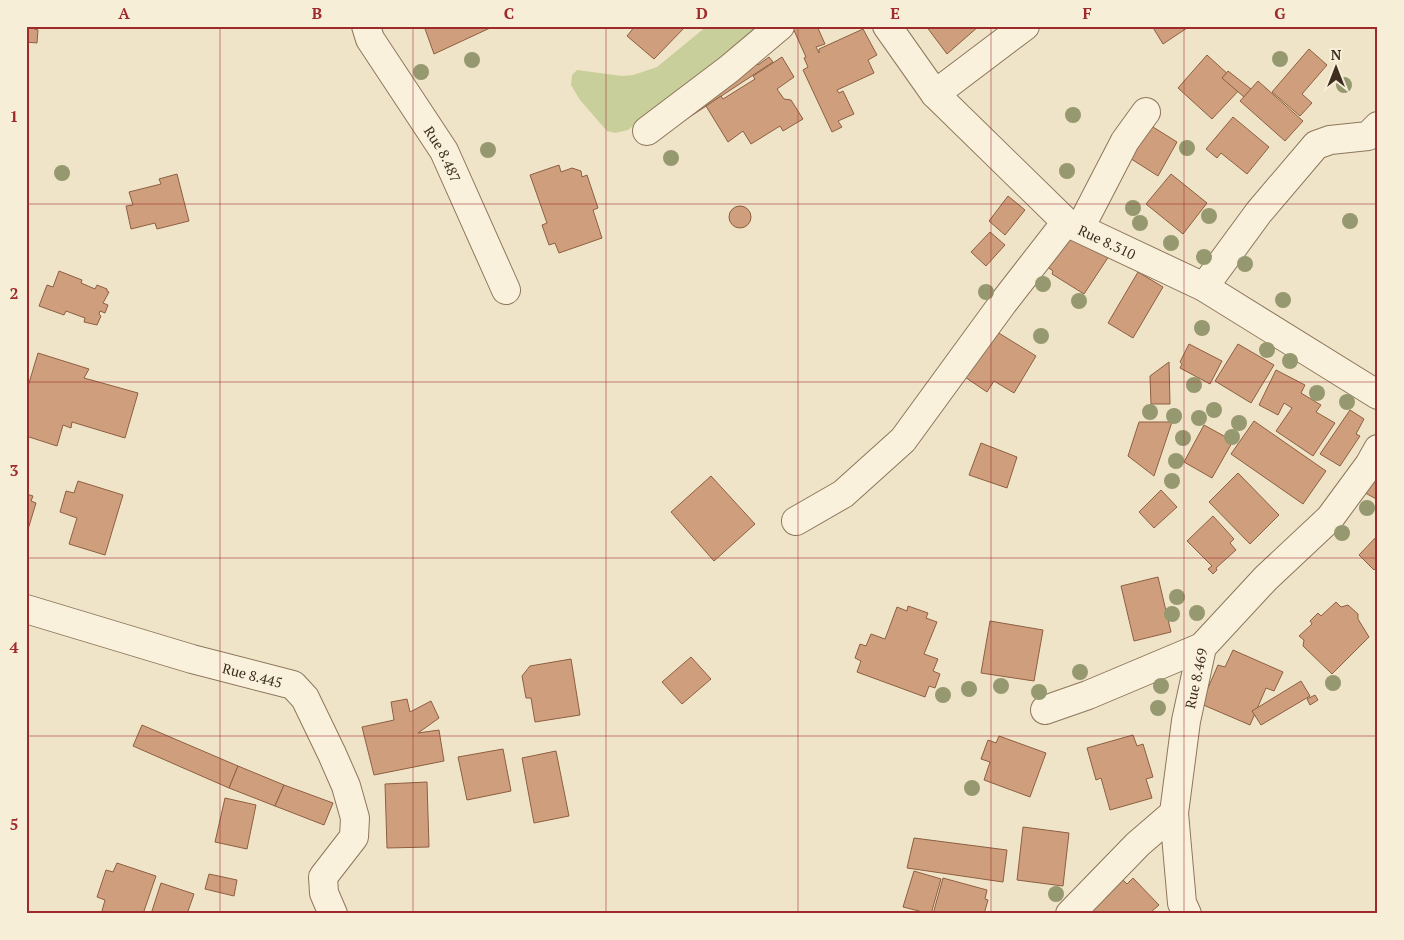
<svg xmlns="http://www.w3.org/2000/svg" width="1404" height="940" viewBox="0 0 1404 940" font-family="'PT Serif',serif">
<rect width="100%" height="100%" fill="#f0e4c8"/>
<path fill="#c9cf9b" d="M707,26H762L628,130L615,133L607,131L580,100L571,85L572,75L577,70L622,76L633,75L657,67Z"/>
<g fill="#cf9f7d" stroke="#8d5f41">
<path d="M26,26L38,30L37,43L26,42Z"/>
<path d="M424,26H490V28L434,54Z"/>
<path d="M635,26L643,27L686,26L654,59L627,36Z"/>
<path d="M792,26H817L825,44L816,47L819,53V49L863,29L877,55L868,60L874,73L837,90L839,93L843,91L854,114L838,121L842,127L832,132L803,70L808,67L804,58L806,57Z"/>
<path d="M926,26H979L947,54Z"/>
<path d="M1152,26H1190L1163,44Z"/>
<path d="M1309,49L1327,65L1302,94L1312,103L1300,116L1272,92Z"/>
<path d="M747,51L758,65L769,57L773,62L685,120L675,106Z"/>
<path d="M1207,55L1242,87L1212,119L1178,88Z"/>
<path d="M782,57L794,77L777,89L784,99L791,100L803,119L783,131L780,126L751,144L743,131L728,142L706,106L721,96L723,99L755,79L753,76Z"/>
<path d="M1228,71L1251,89L1244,97L1222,78Z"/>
<path d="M1258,81L1303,121L1285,141L1240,101Z"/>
<path d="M1233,117L1269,147L1247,174L1221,153L1217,158L1206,149Z"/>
<path d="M1145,122L1177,142L1158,176L1125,155Z"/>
<path d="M559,165L561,172L572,168L581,171L582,177L587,175L598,208L593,210L602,238L559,253L555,243L549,245L542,225L547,223L530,175Z"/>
<path d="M177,174L189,221L157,229L155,223L131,229L126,206L133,205L129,192L161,184L159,179Z"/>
<path d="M1171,174L1207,203L1183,234L1146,204Z"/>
<path d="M1008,196L1025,210L1005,235L989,221Z"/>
<circle cx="740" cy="217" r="11"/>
<path d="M990,232L1005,245L986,266L971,252Z"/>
<path d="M1070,235L1109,256L1084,294L1052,274L1053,271L1046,266Z"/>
<path d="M59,271L82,280L81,283L95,289L97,285L107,289V291L109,292L103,303L108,305L105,313L100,311L99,314L101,316L97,325L84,322L85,318L66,311L64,315L39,306L47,285L53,287Z"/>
<path d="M1138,272L1163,287L1133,338L1108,323Z"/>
<path d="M989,327L1036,356L1014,393L994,381L987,392L959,373Z"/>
<path d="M1189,344L1222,361L1210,384L1180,368L1182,364L1180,362Z"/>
<path d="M1238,344L1274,365L1251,403L1215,381Z"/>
<path d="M38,353L89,369L84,378L138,393L125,438L72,422L71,428L63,425L57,446L26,436V393Z"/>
<path d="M1169,362L1170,404H1151L1150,376Z"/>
<path d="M1276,370L1305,385L1301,393L1321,405L1316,412L1335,423L1313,456L1276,431L1292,408L1284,403L1278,415L1259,405Z"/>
<path d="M1350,410L1364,419L1356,434L1360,436L1340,466L1320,454Z"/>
<path d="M1254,421L1326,471L1303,504L1231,454Z"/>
<path d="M1139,422H1172L1154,476L1128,456Z"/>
<path d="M1204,425L1233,441L1212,478L1184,462Z"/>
<path d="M981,443L1017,457L1007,488L969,475Z"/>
<path d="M1378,459V500L1360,490Z"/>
<path d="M1238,473L1279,515L1250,544L1209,502Z"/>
<path d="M711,476L755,524L714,561L671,512Z"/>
<path d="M78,481L123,495L105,555L69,544L77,518L60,512L66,491L74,493Z"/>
<path d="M1161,490L1177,507L1154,528L1139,512Z"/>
<path d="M26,494L33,496L31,501L36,503L26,536Z"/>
<path d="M1213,516L1234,539L1230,543L1236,550L1216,568L1217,570L1213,574L1208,569L1212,566L1187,541Z"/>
<path d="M1378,535V566L1374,570L1359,555Z"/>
<path d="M1158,577L1171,632L1134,641L1121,586Z"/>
<path d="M1336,602L1341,607L1348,605L1358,614V619L1369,637L1332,674L1303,646L1304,640L1299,636L1312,624L1310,621L1318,613L1321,616Z"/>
<path d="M908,606L928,613L926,618L937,622L924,654L938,659L933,671L940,674L935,688L929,686L925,697L857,672L861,661L855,658L860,644L866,646L871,634L885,639L897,607L907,611Z"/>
<path d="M990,621L1043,630L1034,681L981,673Z"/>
<path d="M1233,650L1283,672L1274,691L1266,688L1250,725L1201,704L1218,665L1225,667Z"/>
<path d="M691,657L711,679L682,704L662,682Z"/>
<path d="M571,659L580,715L535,722L531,698H526L522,676L530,666Z"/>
<path d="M1301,681L1310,696L1261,725L1252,711Z"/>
<path d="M1315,695L1318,700L1310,705L1307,699Z"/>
<path d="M407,699L410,712L431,701L439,718L418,733L439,730L444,761L374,775L362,727L394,720L391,702Z"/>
<path d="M142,725L238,766L229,788L133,746Z"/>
<path d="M1133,735L1137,746L1143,744L1153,777L1146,779L1152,798L1110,810L1101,778L1096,780L1087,748Z"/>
<path d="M999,736L1046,753L1030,797L984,780L990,762L981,759L988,740L996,743Z"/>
<path d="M503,749L511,791L467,800L458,757Z"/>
<path d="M556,751L569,816L534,823L522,758Z"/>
<path d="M238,766L284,785L275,806L229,788Z"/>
<path d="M427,782L429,847L387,848L385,784Z"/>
<path d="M284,785L333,803L324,825L275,806Z"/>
<path d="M225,798L256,805L247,849L215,842Z"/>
<path d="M1023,827L1069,833L1063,886L1017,880Z"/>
<path d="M914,838L1007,850L1003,882L907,868Z"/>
<path d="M117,863L156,876L143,914H111L102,911L105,900L97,897L106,870L113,872Z"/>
<path d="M914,871L941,879L931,914L903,907Z"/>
<path d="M209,874L237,880L234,896L205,889Z"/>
<path d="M943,878L987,890L985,899L988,900L984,914H933Z"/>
<path d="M1133,878L1159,905L1151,912L1153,914H1085L1122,879L1127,884Z"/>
<path d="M161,883L194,894L187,914H151Z"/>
</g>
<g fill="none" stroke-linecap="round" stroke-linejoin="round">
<defs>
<g id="minor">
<path id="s1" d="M366,26L370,39L444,151L506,290"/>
<path id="s2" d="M887,26L935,94L1066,222L1204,287L1378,395"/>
<path d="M935,94L1025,26"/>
<path d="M647,131L729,69L780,26"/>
<path d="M1080,228L1125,141L1146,112"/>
<path d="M1204,287L1259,212L1316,145L1330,140L1368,136L1378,126"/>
<path d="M796,521L843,494L903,440L1003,303L1066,222"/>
<path id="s3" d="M26,609L192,659L293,685L305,698L332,754L346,786L355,818L354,837L323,877L324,893L333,914"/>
<path d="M1045,710L1088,695L1202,647"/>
<path d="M1070,914L1138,844L1174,813"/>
<path id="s4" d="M1187,914L1182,903L1174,813L1186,721L1202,647L1266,578L1330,518L1369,465L1378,449"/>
</g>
</defs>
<use href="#minor" stroke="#8d765c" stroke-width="30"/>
<use href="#minor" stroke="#faf1dc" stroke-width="28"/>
</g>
<g fill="#96986f">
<circle cx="1280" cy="59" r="8"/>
<circle cx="472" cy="60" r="8"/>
<circle cx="421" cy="72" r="8"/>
<circle cx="1344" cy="85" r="8"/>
<circle cx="1073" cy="115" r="8"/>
<circle cx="1187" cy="148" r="8"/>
<circle cx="488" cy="150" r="8"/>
<circle cx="671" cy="158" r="8"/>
<circle cx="1067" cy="171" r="8"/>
<circle cx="62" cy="173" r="8"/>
<circle cx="1133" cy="208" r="8"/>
<circle cx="1209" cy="216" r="8"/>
<circle cx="1350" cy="221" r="8"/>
<circle cx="1140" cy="223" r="8"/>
<circle cx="1171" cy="243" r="8"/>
<circle cx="1204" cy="257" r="8"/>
<circle cx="1245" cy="264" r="8"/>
<circle cx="1043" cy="284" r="8"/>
<circle cx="986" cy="292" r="8"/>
<circle cx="1283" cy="300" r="8"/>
<circle cx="1079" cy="301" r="8"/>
<circle cx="1202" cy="328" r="8"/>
<circle cx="1041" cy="336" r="8"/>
<circle cx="1267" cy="350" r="8"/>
<circle cx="1290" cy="361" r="8"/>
<circle cx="1194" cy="385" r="8"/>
<circle cx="1317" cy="393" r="8"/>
<circle cx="1347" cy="402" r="8"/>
<circle cx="1214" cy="410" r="8"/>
<circle cx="1150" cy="412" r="8"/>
<circle cx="1174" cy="416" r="8"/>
<circle cx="1199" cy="418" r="8"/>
<circle cx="1239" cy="423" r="8"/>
<circle cx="1232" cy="437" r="8"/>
<circle cx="1183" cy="438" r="8"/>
<circle cx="1176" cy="461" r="8"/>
<circle cx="1172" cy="481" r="8"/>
<circle cx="1367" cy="508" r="8"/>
<circle cx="1342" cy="533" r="8"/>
<circle cx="1177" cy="597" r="8"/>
<circle cx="1197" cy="613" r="8"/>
<circle cx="1172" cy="614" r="8"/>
<circle cx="1080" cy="672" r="8"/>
<circle cx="1333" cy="683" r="8"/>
<circle cx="1001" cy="686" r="8"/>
<circle cx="1161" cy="686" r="8"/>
<circle cx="969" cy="689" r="8"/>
<circle cx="1039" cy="692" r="8"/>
<circle cx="943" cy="695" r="8"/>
<circle cx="1158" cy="708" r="8"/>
<circle cx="972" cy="788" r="8"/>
<circle cx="1056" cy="894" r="8"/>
</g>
<path fill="none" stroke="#9e2a2b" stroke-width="1" stroke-opacity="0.55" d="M220,26V914M413,26V914M606,26V914M798,26V914M991,26V914M1184,26V914M26,204H1378M26,382H1378M26,558H1378M26,736H1378"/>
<g text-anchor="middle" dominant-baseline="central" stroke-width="4.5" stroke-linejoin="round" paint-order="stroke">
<g font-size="14" fill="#3d2e20" stroke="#f7eed8">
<text stroke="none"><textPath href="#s1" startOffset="150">Rue 8.487</textPath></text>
<text stroke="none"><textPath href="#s2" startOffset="312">Rue 8.310</textPath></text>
<text stroke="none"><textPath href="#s3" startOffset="236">Rue 8.445</textPath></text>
<text stroke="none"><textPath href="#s4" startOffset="239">Rue 8.469</textPath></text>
</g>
</g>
<rect width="1404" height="940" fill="none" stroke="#f7eed8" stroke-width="55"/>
<g transform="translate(1336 68)" stroke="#f7eed8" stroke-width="4" paint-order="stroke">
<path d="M0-4L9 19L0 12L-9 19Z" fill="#3d2e20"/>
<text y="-8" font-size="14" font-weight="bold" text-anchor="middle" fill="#3d2e20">N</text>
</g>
<rect x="28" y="28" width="1348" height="884" fill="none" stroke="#9e2a2b" stroke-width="2"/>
<g font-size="16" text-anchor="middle" font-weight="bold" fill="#9e2a2b">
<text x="124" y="19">A</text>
<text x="317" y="19">B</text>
<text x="509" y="19">C</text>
<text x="702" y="19">D</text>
<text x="895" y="19">E</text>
<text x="1087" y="19">F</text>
<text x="1280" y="19">G</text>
<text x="14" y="122">1</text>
<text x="14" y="299">2</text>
<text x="14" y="476">3</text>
<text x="14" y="653">4</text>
<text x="14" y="830">5</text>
</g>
</svg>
